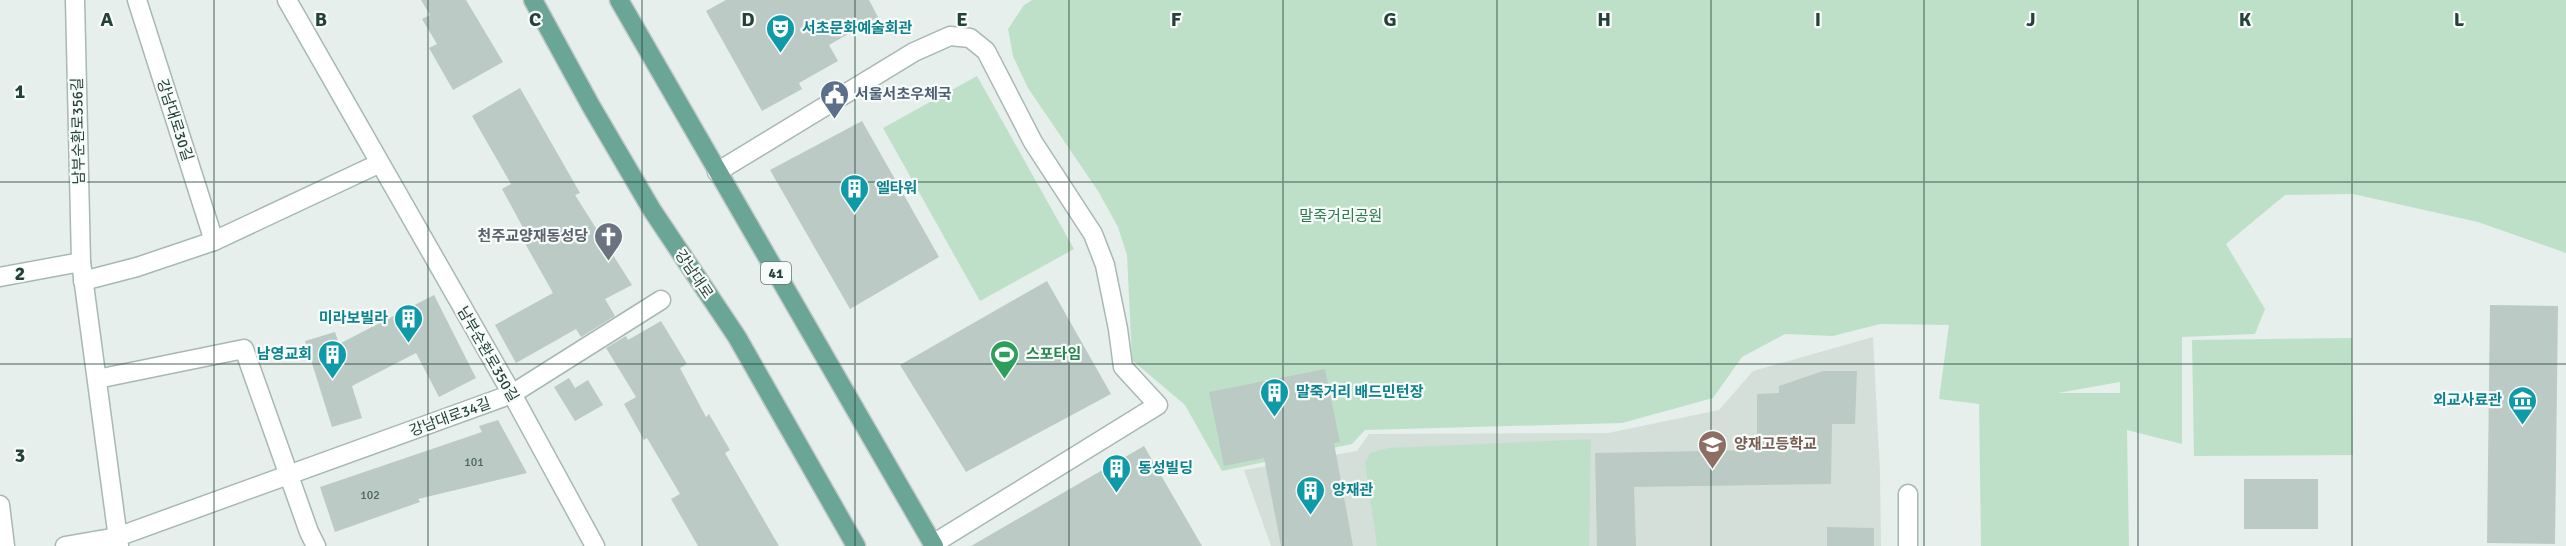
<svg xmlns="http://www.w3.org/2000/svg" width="2566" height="546" viewBox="0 0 2566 546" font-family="Signika,'Noto Sans KR',sans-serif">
<rect width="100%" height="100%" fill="#e6efeb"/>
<path fill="#d4dfda" d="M1873,337L1880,472L1881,546H1271L1244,470L1357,451L1369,434L1608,433L1719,410L1753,371Z"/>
<g fill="#bfe0c8" fill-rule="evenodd">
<path d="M1032,0H2566V253L2478,222L2353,194L2285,195L2226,244L2265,309L2255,334L2182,337V444L2127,430L2129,546H1981L1979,404L1939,399L1949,325L1880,324L1833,336L1785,334L1742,357L1713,398L1622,423L1365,430L1352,444L1222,471L1185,405L1132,360L1127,255L1118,227L1098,191L1028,88L1013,56L1008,29L1024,5ZM2120,382V393H2058Z"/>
<path d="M977,76L1074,249L980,301L883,128Z"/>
<path d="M2352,338L2353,455L2194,456L2192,340Z"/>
<path d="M1591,439L1589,546H1377L1365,463L1370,453L1388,448Z"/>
</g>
<g fill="#bbcac4">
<path d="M421,0H466L503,62L453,90L429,48L437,44L422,19L430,15Z"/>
<path d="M726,0H869L878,17L829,45L838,61L799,83L802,89L762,111L706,11Z"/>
<path d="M520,88L580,193L575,195L632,285L605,299L615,316L581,337L576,329L516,363L495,325L553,293L522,238L527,235L502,189L511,184L472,116Z"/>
<path d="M862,121L939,257L850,309L770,170Z"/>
<path d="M1047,281L1111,394L966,472L900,365Z"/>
<path d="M434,295L476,378L439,397L416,353L352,386L362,418L332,427L305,341L335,332L339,344Z"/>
<path d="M2490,305L2558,306L2555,544L2487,543Z"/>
<path d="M661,321L687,364L680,368L706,417L709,414L730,450L725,453L779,546H698L671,499L680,494L647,438L644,440L624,404L636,397L606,348L626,336L628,340Z"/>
<path d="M1325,369L1340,442L1334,443L1353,546H1281L1264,458L1224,466L1209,392Z"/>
<path d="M1823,371H1857L1855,424H1832L1831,484L1634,487L1636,546H1597L1595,453L1757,450V394L1779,393V386Z"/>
<path d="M569,378L575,388L588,380L603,405L575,421L554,387Z"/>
<path d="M498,420L527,473L418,499L420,502L335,532L320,487L482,432L479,426Z"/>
<path d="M1144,446L1202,546H971Z"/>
<rect x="2244" y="479" width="74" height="50"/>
<path d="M1827,527L1874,528V546H1827Z"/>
</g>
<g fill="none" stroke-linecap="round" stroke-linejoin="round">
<defs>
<g id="street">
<path d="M75,0L81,262L119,546"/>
<path d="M137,0L214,241"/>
<path d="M287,0L512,394L595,546"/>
<path d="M717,172L914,52L950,36L970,38L986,51L1033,142L1093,234L1105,265L1118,329L1123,367L1158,405L933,544"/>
<path d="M0,277L81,262"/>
<path d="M83,281L137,267L214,241L378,164"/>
<path d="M97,379L244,349L309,532L316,546"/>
<path d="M1908,494V546"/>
<path d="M0,505L5,546"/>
<path d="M65,546L117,537L512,394L661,300"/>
</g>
<g id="primary">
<path d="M533,0L591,106L652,210L737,337L856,546"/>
<path d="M619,0L934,546"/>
</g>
</defs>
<use href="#street" stroke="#a8b8b2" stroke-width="21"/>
<use href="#primary" stroke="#c2cac8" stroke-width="21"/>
<use href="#street" stroke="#fff" stroke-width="18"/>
<use href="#primary" stroke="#6aa596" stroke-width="18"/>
</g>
<path fill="none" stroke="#24423a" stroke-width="1.5" stroke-opacity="0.55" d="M214,0V546M428,0V546M642,0V546M855,0V546M1069,0V546M1283,0V546M1497,0V546M1711,0V546M1924,0V546M2138,0V546M2352,0V546M0,182H2566M0,364H2566"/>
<defs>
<symbol id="theatre-pin" viewBox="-11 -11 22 30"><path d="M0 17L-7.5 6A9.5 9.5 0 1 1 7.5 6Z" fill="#0f9aa8" stroke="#f7fbf9"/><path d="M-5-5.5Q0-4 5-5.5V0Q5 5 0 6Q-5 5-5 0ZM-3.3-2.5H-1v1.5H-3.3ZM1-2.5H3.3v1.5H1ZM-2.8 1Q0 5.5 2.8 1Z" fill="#fff"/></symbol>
<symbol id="civic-pin" viewBox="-11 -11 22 30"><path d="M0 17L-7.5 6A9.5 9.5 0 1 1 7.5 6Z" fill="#5c6f8a" stroke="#f7fbf9"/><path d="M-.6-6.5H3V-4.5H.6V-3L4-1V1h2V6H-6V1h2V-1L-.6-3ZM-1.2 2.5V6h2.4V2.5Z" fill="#fff"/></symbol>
<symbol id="building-pin" viewBox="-11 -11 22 30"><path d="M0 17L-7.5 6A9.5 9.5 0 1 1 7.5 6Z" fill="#0f9aa8" stroke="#f7fbf9"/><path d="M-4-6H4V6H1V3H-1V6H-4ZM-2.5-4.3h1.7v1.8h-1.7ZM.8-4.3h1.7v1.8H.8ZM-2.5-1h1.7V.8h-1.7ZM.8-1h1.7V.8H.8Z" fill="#fff"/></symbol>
<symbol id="church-pin" viewBox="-11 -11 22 30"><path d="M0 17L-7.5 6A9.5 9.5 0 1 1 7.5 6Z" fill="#6b7280" stroke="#f7fbf9"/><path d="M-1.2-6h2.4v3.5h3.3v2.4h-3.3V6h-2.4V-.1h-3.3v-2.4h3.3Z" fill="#fff"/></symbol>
<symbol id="stadium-pin" viewBox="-11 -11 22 30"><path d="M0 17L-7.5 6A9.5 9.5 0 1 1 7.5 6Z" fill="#2e9e5b" stroke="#f7fbf9"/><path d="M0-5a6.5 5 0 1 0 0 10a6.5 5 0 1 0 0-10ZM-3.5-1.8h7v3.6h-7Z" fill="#fff"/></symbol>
<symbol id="museum-pin" viewBox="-11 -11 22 30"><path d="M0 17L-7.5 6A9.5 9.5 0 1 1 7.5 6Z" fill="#0f9aa8" stroke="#f7fbf9"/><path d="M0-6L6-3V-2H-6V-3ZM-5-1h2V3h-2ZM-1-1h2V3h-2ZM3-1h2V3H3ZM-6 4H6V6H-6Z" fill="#fff"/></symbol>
<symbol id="school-pin" viewBox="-11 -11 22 30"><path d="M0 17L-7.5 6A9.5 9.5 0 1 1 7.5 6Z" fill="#8d6e63" stroke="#f7fbf9"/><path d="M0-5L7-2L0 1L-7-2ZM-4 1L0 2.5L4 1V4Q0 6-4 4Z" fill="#fff"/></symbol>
</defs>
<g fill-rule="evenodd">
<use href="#theatre-pin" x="764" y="12" width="33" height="45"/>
<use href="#civic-pin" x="818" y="78" width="33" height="45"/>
<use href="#building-pin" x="838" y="172" width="33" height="45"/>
<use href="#church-pin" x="592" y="220" width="33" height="45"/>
<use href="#building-pin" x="392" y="302" width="33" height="45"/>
<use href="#building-pin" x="316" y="338" width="33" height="45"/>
<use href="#stadium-pin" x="988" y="338" width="33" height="45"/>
<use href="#building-pin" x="1258" y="376" width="33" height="45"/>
<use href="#museum-pin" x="2506" y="384" width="33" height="45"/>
<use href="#school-pin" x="1696" y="428" width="33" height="45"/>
<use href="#building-pin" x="1100" y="452" width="33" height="45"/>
<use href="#building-pin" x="1294" y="474" width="33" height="45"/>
</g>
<g text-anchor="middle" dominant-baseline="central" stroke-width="4.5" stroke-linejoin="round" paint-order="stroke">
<g font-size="12" fill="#4a645c">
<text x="474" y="462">101</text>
<text x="370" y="495">102</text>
</g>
<rect fill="#f7fbf9" stroke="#637a73" stroke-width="1.5" x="761" y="262" width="30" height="22" rx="4.5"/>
<g font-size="14" font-weight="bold" fill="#24423a">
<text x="776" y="273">41</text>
</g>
<g font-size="15" font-weight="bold" fill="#0d838f" stroke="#f7fbf9" text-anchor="start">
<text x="802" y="28">서초문화예술회관</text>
<text x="876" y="188">엘타워</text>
<text x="388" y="318" text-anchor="end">미라보빌라</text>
<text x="312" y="354" text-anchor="end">남영교회</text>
<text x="1296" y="392">말죽거리 배드민턴장</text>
<text x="2502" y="400" text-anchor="end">외교사료관</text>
<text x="1138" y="468">동성빌딩</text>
<text x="1332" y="490">양재관</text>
</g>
<g font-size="15" font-weight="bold" fill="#4e5e75" stroke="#f7fbf9" text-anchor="start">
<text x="855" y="94">서울서초우체국</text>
</g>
<g font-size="15" fill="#24423a" stroke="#f7fbf9">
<text transform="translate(175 120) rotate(72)">강남대로30길</text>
<text transform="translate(78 131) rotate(-91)">남부순환로356길</text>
<text transform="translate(694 274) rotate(56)">강남대로</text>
<text transform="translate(488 354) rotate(60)">남부순환로350길</text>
<text transform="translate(450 417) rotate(-20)">강남대로34길</text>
</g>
<g font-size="15" fill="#2d7a4b" stroke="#f7fbf9">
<text x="1341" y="216">말죽거리공원</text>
</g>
<g font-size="15" font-weight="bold" fill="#5b616d" stroke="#f7fbf9" text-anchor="end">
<text x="588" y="236">천주교양재동성당</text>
</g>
<g font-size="15" font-weight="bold" fill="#27864d" stroke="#f7fbf9" text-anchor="start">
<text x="1026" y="354">스포타임</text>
</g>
<g font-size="15" font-weight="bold" fill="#785e54" stroke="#f7fbf9" text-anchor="start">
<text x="1734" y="444">양재고등학교</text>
</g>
</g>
<g font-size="20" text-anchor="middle" font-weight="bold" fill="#24423a" stroke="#f7fbf9" stroke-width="4.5" stroke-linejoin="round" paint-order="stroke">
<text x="107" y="26">A</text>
<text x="321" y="26">B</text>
<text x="535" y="26">C</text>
<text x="748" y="26">D</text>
<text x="962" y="26">E</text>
<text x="1176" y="26">F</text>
<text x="1390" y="26">G</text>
<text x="1604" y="26">H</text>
<text x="1818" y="26">I</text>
<text x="2031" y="26">J</text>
<text x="2245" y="26">K</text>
<text x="2459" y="26">L</text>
<text x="20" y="98">1</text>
<text x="20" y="280">2</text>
<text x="20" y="462">3</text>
</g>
</svg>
